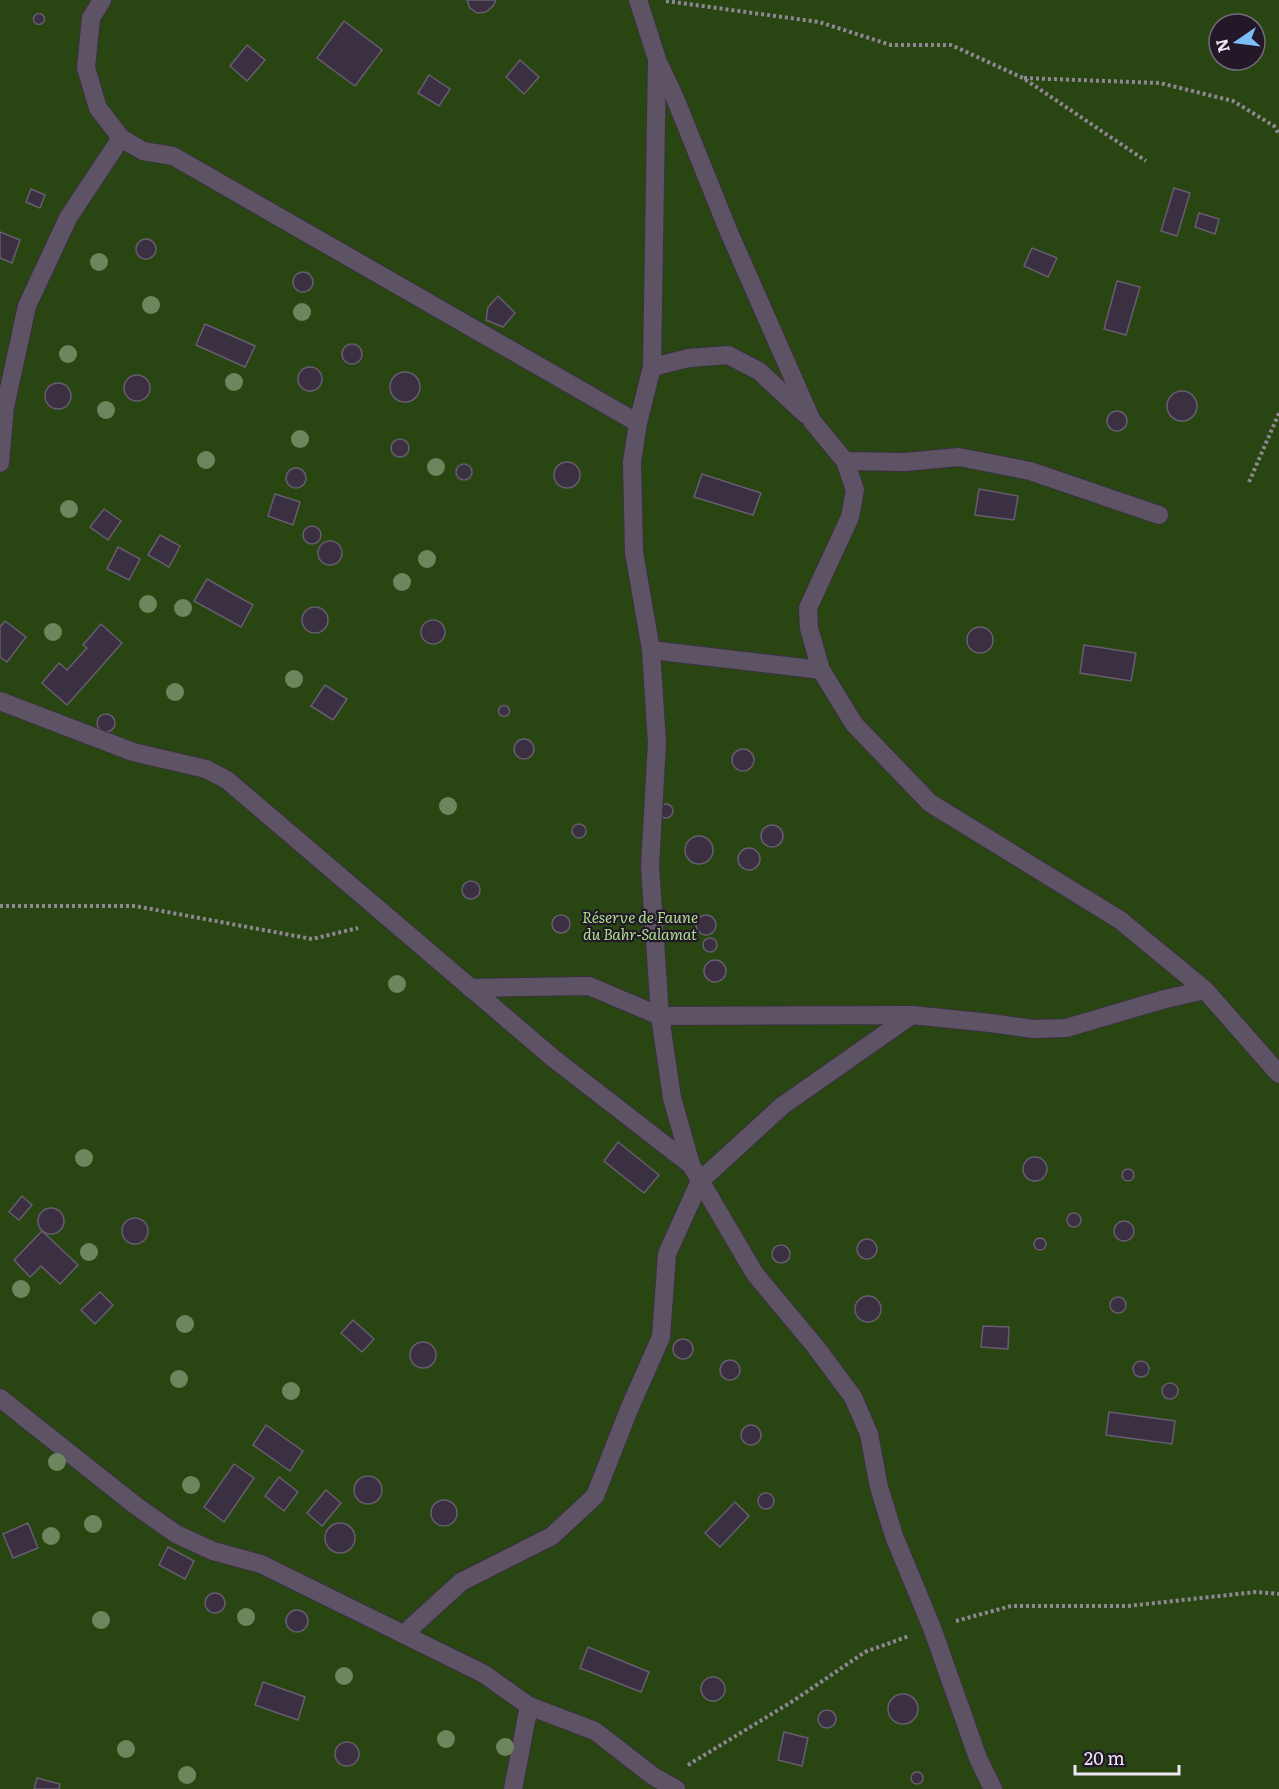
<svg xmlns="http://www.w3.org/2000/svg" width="1279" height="1789" viewBox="0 0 1279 1789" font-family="Literata,serif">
<rect width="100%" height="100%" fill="#221828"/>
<path fill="#294612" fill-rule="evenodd" d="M0,0H1279V1789H0ZM1219,24H1255V60H1219Z"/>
<g fill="#3a3042" stroke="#675c70" stroke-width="1.5">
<path d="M467,0H495V2L493,6L486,12L477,13L470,8Z"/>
<circle cx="39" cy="19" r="5.5"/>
<path d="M344,21L382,50L355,86L317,58Z"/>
<path d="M247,45L265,60L247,81L230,66Z"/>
<path d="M520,60L539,77L524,94L506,77Z"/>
<path d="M429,75L450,89L439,106L418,93Z"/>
<path d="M1174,188L1190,193L1177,236L1161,231Z"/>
<path d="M31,189L45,195L40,208L26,202Z"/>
<path d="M1199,213L1219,219L1215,234L1195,227Z"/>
<path d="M0,232L20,240L12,263L0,258Z"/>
<circle cx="146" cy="249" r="10"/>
<path d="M1032,248L1057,258L1048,277L1024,266Z"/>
<circle cx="303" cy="282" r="10"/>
<path d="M1117,281L1140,287L1126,335L1104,329Z"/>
<path d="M498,296L515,313L503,327L486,320L488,307Z"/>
<path d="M205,324L255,346L245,367L196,345Z"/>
<circle cx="352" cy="354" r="10"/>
<circle cx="310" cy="379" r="12"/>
<circle cx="405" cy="387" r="15"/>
<circle cx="137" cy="388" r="13"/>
<circle cx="58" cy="396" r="13"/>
<circle cx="1182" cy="406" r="15"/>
<circle cx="1117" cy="421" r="10"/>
<circle cx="400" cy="448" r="9"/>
<circle cx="567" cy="475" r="13"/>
<circle cx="464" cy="472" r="8"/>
<circle cx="296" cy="478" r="10"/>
<path d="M702,474L761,493L753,515L694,497Z"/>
<path d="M979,489L1018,496L1014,520L975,515Z"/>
<path d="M275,494L300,502L293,525L268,516Z"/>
<path d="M104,509L121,521L108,540L90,527Z"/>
<circle cx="312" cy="535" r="9"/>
<path d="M160,535L180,546L169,567L148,555Z"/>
<circle cx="330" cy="553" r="12"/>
<path d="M118,547L140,559L129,580L107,569Z"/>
<path d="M207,579L253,605L241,627L194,601Z"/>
<circle cx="315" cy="620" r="13"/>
<circle cx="433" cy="632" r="12"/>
<path d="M5,621L26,637L7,662L0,657V627Z"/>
<path d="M101,624L122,643L67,705L42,683L59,663L67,670L87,648L83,645Z"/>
<circle cx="980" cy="640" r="13"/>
<path d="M1084,645L1136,653L1131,681L1080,673Z"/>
<path d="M325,685L347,699L333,720L311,706Z"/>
<circle cx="504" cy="711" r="5.5"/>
<circle cx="106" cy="723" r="9"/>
<circle cx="524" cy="749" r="10"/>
<circle cx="743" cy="760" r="11"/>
<circle cx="666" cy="811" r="7"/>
<circle cx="579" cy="831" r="7"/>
<circle cx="772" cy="836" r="11"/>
<circle cx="699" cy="850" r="14"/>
<circle cx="749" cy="859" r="11"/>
<circle cx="471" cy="890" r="9"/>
<circle cx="706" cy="925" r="10"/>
<circle cx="561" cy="924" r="9"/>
<circle cx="710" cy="945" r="7"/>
<circle cx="715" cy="971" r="11"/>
<path d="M618,1142L659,1175L644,1193L604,1161Z"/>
<circle cx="1035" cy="1169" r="12"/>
<circle cx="1128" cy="1175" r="6"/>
<path d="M22,1196L32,1205L19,1220L9,1212Z"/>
<circle cx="51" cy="1221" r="13"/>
<circle cx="1074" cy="1220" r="7"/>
<circle cx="135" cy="1231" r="13"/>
<circle cx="1124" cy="1231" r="10"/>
<path d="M42,1231L78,1265L60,1284L41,1266L30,1277L14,1260Z"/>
<circle cx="1040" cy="1244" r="6"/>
<circle cx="867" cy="1249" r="10"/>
<circle cx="781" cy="1254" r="9"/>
<path d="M100,1292L113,1305L95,1324L81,1310Z"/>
<circle cx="868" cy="1309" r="13"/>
<circle cx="1118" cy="1305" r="8"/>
<path d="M353,1320L374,1339L362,1352L341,1333Z"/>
<path d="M983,1326L1009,1327L1008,1349L981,1347Z"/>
<circle cx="683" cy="1349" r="10"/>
<circle cx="423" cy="1355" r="13"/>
<circle cx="730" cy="1370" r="10"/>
<circle cx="1141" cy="1369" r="8"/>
<circle cx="1170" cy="1391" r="8"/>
<path d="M1109,1412L1175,1421L1172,1444L1106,1435Z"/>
<path d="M266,1425L303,1451L290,1471L253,1445Z"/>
<circle cx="751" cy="1435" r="10"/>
<path d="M234,1464L254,1478L224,1522L204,1507Z"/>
<circle cx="368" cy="1490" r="14"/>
<path d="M279,1477L298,1492L284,1511L265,1496Z"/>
<path d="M326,1490L341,1503L322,1526L307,1513Z"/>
<circle cx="766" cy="1501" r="8"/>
<circle cx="444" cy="1513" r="13"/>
<path d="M735,1502L749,1516L720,1547L705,1533Z"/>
<path d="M28,1523L38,1548L13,1558L3,1534Z"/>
<circle cx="340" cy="1538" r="15"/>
<path d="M168,1547L194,1561L185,1579L159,1565Z"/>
<circle cx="215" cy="1603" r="10"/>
<circle cx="297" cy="1621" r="11"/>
<path d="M588,1647L649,1672L641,1692L580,1668Z"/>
<circle cx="713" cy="1689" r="12"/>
<path d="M263,1682L305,1697L298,1720L255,1705Z"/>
<circle cx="903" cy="1709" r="15"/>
<circle cx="827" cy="1719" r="9"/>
<path d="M784,1732L808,1738L802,1766L778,1760Z"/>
<circle cx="347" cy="1754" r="12"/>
<circle cx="917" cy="1778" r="6"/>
<path d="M37,1778L60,1784L59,1789H34Z"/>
</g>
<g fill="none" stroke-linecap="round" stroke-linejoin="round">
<defs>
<g id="minor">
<path d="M638,0L657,59L652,367L638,423L632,462L634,552L651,650L657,743L650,866L660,1016L672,1098L691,1165L755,1274L815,1346L853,1397L869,1434L879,1487L894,1536L932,1628L978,1758L993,1789"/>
<path d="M659,64L675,98L728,230L812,421L845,461L905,462L959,457L1030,471L1159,515"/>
<path d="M121,138L143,151L173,156L638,423"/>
<path d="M652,367L689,358L728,355L759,371L805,414"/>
<path d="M845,461L855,490L850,517L808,608L809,628L821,670L854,724L930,803L1120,920L1205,990L1279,1074"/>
<path d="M0,463L5,407L27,306L68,218L121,138L98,108L86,68L91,18L102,0"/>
<path d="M651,650L821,670"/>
<path d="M0,701L133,752L206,769L227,780L553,1058L691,1165"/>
<path d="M470,988L589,986L660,1016L912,1015L990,1023L1034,1029L1066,1028L1165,999L1205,990"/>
<path d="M0,1398L135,1505L176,1534L213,1551L261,1564L484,1674L529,1706L595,1731L653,1776L676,1789"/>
<path d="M404,1634L461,1582L552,1536L595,1496L630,1407L661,1337L667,1254L700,1181L782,1106L912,1015"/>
<path d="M513,1789L529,1706"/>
</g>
</defs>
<use href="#minor" stroke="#39323e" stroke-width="20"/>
<g stroke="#908795" stroke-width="4" stroke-dasharray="3 3" stroke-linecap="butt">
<path d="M666,1L819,22L891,45H951L1023,78L1146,161"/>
<path d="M1024,78L1160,83L1233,101L1274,126L1279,134"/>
<path d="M1249,482L1279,413"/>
<path d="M0,906H135L312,939L358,928"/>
<path d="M956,1621L1011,1606H1128L1256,1592L1279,1594"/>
<path d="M688,1765L793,1701L865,1652L909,1636"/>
</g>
<use href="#minor" stroke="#5e5265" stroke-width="18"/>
</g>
<g fill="#6e855e">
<circle cx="99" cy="262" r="9"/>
<circle cx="151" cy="305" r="9"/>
<circle cx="302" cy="312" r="9"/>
<circle cx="68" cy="354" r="9"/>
<circle cx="234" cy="382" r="9"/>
<circle cx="106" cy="410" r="9"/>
<circle cx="300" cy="439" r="9"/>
<circle cx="206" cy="460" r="9"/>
<circle cx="436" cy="467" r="9"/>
<circle cx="69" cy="509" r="9"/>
<circle cx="427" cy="559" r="9"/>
<circle cx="402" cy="582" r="9"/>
<circle cx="148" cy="604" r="9"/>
<circle cx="183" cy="608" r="9"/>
<circle cx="53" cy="632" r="9"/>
<circle cx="294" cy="679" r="9"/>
<circle cx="175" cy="692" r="9"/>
<circle cx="448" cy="806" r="9"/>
<circle cx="397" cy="984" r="9"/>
<circle cx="84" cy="1158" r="9"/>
<circle cx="89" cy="1252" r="9"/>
<circle cx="21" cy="1289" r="9"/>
<circle cx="185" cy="1324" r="9"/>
<circle cx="179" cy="1379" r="9"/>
<circle cx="291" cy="1391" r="9"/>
<circle cx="57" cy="1462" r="9"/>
<circle cx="191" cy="1485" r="9"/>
<circle cx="93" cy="1524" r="9"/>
<circle cx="51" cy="1536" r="9"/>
<circle cx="246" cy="1617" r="9"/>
<circle cx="101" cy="1620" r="9"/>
<circle cx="344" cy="1676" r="9"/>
<circle cx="446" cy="1739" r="9"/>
<circle cx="505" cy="1747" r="9"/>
<circle cx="126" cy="1749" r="9"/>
<circle cx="187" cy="1775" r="9"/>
</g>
<g text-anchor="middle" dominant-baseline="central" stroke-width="4.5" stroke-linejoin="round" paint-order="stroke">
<g font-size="15" font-style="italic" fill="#acdf8b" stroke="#221828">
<text x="640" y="916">Réserve de Faune<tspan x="640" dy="17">du Bahr-Salamat</tspan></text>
</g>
</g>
<g transform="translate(1237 42) rotate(256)"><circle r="28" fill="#221828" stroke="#746b79" stroke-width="1.5"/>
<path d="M0-4.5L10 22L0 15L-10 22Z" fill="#7cbef9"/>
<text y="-9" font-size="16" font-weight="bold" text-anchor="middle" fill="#efe8f3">N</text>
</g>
<path d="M1075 1765v9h104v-9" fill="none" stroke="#efe8f3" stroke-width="3"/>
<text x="1084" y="1765" font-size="18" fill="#efe8f3" stroke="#221828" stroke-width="4.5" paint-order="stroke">20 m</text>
</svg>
